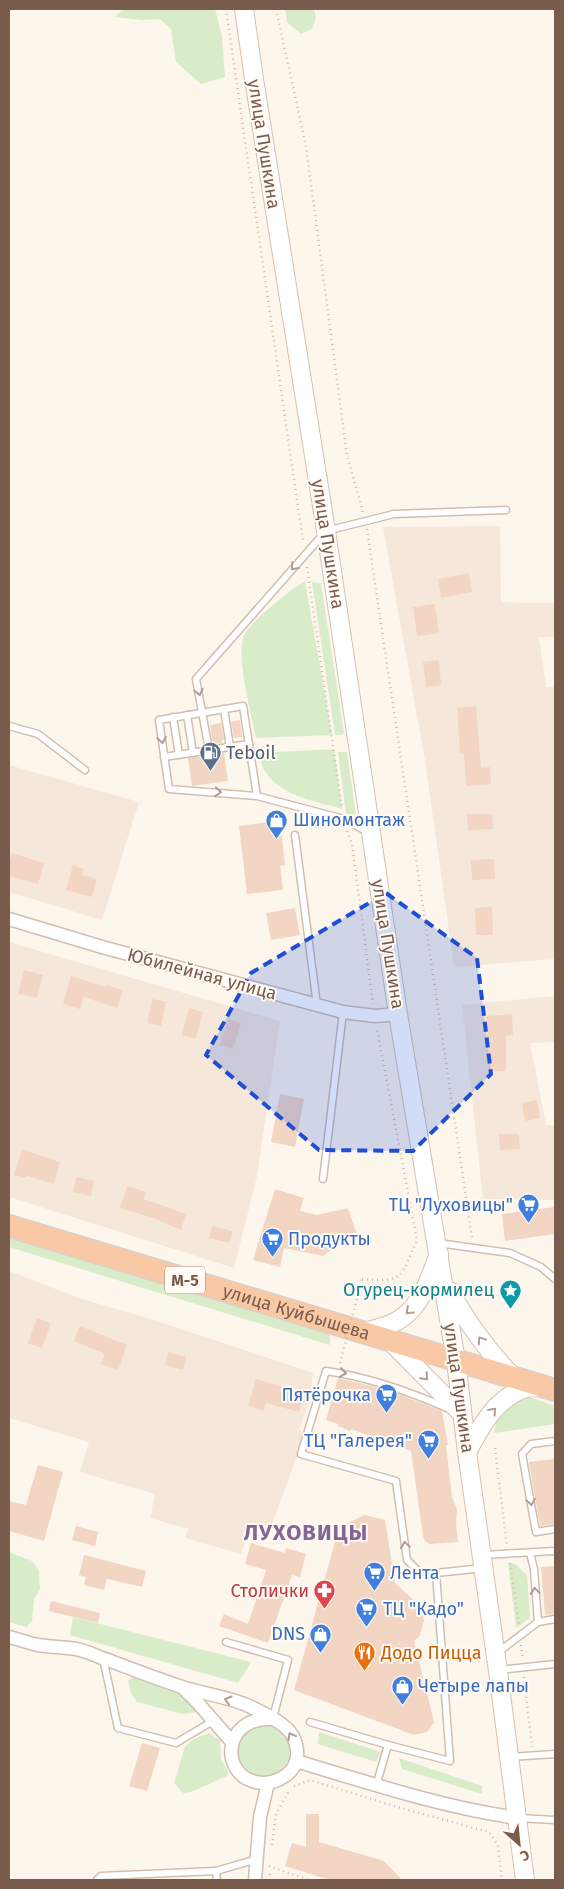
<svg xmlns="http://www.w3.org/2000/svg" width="564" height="1889" viewBox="0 0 564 1889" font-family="'Fira Sans',sans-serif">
<rect width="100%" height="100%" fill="#fdf6ec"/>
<g fill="#f5e8da">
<path d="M500,526L501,602L555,603V637H539L546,687H555V959L454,967L425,760L383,527Z"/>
<path d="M9,765L139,802L102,920L9,892Z"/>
<path d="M9,942L280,1021L257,1176L234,1268L9,1197Z"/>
<path d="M555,996V1042L530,1043L546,1125L555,1126V1200L483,1199L462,1005Z"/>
<path d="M9,1271L82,1299L141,1316L313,1373L309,1402L299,1429L305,1434L269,1533L250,1529L241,1554L185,1538L188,1529L150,1518L155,1494L80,1472L89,1442L9,1418Z"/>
</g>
<g fill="#d8ecc9">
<path d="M123,9H215L222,37L225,77L201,84L176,62L171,29L160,19L142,20L115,17Z"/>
<path d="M285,9H314L316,18L312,29L301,34L287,22Z"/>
<path d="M305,581L332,735L256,738C251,714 237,660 243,638C247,624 291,589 305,581Z"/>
<path d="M312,582L321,583L344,733L341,735H335Z"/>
<path d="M334,749L342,809C315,801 278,796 263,768C261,764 260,758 259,753Z"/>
<path d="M338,752H347L356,815L346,814Z"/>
<path d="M9,1235L330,1334V1345L9,1247Z"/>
<path d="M529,1397L555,1406V1424L494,1433L497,1415L513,1401Z"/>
<path d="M9,1552L32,1561L39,1571L40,1589L34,1599L32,1621L26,1627L9,1622Z"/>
<path d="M508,1563L515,1564L527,1575L530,1618L516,1628Z"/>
<path d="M73,1617L251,1662L238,1683L70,1635Z"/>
<path d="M135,1675L179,1691L198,1712L183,1714L137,1702L131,1693L128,1681Z"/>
<circle cx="264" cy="1751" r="26"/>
<path d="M319,1732L381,1752L376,1762L318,1744Z"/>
<path d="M209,1733L220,1740L221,1760L229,1773L227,1776L191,1792L183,1793L174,1783L185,1747L193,1739Z"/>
<path d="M399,1758L482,1786V1794L402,1769Z"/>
</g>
<g fill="#f3d5c3">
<path d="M469,573L472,592L441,598L438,579Z"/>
<path d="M435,604L439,633L417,636L413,607Z"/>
<path d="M439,660L441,685L426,687L423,662Z"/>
<path d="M476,706L481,768L490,767L491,784L466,786L464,754H460L457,708Z"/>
<path d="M240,720L242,737L234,738L231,722Z"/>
<path d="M221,723L224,740H222V743L213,744L210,725Z"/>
<path d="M224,753L228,781L192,786L188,758Z"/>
<path d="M467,814H492L493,829L468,830Z"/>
<path d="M277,821L279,836L282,837L285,865L280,866L283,890L247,894L239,826Z"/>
<path d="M12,853L44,863L38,884L9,876V864Z"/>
<path d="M494,859L495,879L472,880L471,860Z"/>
<path d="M73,865L84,869L82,875L97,879L92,897L66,890Z"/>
<path d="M492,907L493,935H476L475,908Z"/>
<path d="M295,908L300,935L271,940L266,913Z"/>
<path d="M24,970L43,975L37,998L18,994Z"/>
<path d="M71,976L106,987L107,985L123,990L117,1008L84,997L80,1009L63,1004Z"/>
<path d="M152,999L166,1002L161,1026L147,1023Z"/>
<path d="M189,1008L203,1012L196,1039L182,1035Z"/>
<path d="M512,1014L513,1035L506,1036V1071H489L486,1016Z"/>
<path d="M228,1019L241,1023L233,1049L220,1045Z"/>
<path d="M280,1094L304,1099L295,1147L271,1142Z"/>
<path d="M537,1100L540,1118L525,1121L522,1103Z"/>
<path d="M499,1134H519L520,1149L500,1150Z"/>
<path d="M22,1149L60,1162L54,1184L27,1176L26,1178L14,1175Z"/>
<path d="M76,1177L94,1181L91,1196L73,1192Z"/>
<path d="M127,1186L146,1192L144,1199L186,1214L181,1230L156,1219L120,1208Z"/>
<path d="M275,1189L304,1198L300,1211L317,1215L348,1208L356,1232L323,1256L284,1248L280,1267L253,1260Z"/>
<path d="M555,1207V1234L505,1241L502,1214Z"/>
<path d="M212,1226L233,1231L230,1243L209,1238Z"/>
<path d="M37,1318L51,1323L42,1348L28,1343Z"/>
<path d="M80,1326L127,1345L118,1370L101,1364L105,1354L74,1341Z"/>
<path d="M168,1352L186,1357L183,1370L165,1365Z"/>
<path d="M338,1378L371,1386L403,1396L442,1411L448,1445H446L452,1497L457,1509L456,1524L458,1542L430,1544L425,1541L423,1536L411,1451L351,1429L350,1431L338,1426V1424L326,1420Z"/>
<path d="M256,1379L304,1393L299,1412L266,1403L263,1411L248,1406Z"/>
<path d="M555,1459V1524L540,1526L529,1462Z"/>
<path d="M38,1465L63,1472L44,1541L9,1531V1501L26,1505Z"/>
<path d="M365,1515L385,1520L395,1583L420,1606L424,1620L420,1636L414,1641L434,1722L427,1732L414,1735L294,1690L339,1527Z"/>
<path d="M76,1526L98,1532L95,1546L72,1540Z"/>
<path d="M251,1543L285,1553L286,1548L306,1554L300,1577L292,1575L268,1643L219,1626L224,1614L248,1624L266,1570L245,1564Z"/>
<path d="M84,1555L146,1571L142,1587L107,1579L104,1590L84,1585L86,1577L79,1575Z"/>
<path d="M555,1566V1614L545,1615L541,1567Z"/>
<path d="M51,1601L100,1613L98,1623L49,1611Z"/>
<path d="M142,1743L160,1748L147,1791L129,1786Z"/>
<path d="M306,1814H319V1842L384,1861L402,1880H330L285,1866L292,1843L306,1847Z"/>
</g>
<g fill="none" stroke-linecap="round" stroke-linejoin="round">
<defs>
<g id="service">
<path d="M224,709L230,747"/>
<path d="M187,715L193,753"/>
<path d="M173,717L179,755"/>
<path d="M9,726L38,734L85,770"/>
<path d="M209,750L196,679L326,531L394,514L506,510"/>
<path d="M164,757L249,744"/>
<path d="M257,796L243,706L159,720L169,789L257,796L344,819L368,832"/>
<path d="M295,835L317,1005"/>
<path d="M323,1179L343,1012"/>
<path d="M438,1243L510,1253L541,1267L555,1279"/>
<path d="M555,1441L531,1444L522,1454L536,1532L555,1529"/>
<path d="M483,1555L555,1551"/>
<path d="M436,1573L418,1571L407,1560L396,1481L301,1454L326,1371C368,1377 408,1391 447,1408"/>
<path d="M538,1622L555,1619"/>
<path d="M226,1642L288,1660L273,1718"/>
<path d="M497,1653L538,1622L534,1569L530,1553"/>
<path d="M103,1658L118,1728L176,1743L213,1721"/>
<path d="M499,1670L555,1664"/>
<path d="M310,1722L388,1745"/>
<path d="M510,1757L555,1754"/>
<path d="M376,1786L388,1745L450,1761L436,1573L483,1568"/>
<path d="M518,1818L555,1820"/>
<path d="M97,1880L101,1876L216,1871"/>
<path d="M217,1880L216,1871L257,1859"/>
</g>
<g id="minor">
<path d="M9,919L102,947L343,1012L375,1016L398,1014"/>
<path d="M9,1637C18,1639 28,1643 38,1645C50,1647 63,1647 76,1649C87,1651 98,1657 108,1660C132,1669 155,1678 179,1686C202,1694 227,1696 249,1706C261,1712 286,1723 292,1735C296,1741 299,1754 296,1761C292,1777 270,1786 256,1782C219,1774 223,1716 272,1719"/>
<path d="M183,1688L197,1702L232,1742"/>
<path d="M296,1761C369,1783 442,1807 517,1818"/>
<path d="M255,1880L260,1817L268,1783"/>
</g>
<g id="secondary">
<path d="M244,9L254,79L326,531L398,1014L456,1361L467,1452L498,1671L525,1880"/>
<path d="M450,1291C467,1323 488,1351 513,1377"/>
<path d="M361,1333C371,1330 382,1328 391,1324C420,1312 429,1280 439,1254"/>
<path d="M391,1342L462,1414"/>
<path d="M467,1452C481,1427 494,1400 523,1389C529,1387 536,1387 542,1387"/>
</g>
<g id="trunk">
<path id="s1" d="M9,1226L555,1390"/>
</g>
</defs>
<use href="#service" stroke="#d1beb0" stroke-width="9"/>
<use href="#minor" stroke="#d1beb0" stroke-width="15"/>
<use href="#secondary" stroke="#d6c0b0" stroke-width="20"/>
<use href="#trunk" stroke="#dad1cd" stroke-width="24"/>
<g stroke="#d9b8a5" stroke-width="2.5" stroke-dasharray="1 4" stroke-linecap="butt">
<path d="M226,9L303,542"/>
<path d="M276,9L306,146L347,456L363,512"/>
<path d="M367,529L472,1238"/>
<path d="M307,567L342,809"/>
<path d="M347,831L352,844L373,1004"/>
<path d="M362,1279C406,1283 401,1276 417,1240L377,1029"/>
<path d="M495,1448L507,1546"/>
<path d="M510,1563L519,1625"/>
<path d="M521,1645L523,1660"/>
<path d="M524,1677L532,1747"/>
<path d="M294,1786L310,1780L394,1806L489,1832L498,1845L502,1880"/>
<path d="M272,1845L276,1814L290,1789"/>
<path d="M269,1866L308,1880"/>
<path d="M270,1874V1880"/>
</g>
<use href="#service" stroke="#fff" stroke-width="6"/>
<use href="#minor" stroke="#fff" stroke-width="12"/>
<use href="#secondary" stroke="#fff" stroke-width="18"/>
<use href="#trunk" stroke="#f9c8a4" stroke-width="21"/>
<path stroke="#d9b8a5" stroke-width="2.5" stroke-dasharray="1 4" stroke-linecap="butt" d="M340,1363L362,1279"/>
</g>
<defs><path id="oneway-chevron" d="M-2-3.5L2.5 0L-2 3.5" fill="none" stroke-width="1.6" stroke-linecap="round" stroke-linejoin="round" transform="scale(1.25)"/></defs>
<g stroke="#af9d94">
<use href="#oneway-chevron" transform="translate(294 567) rotate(132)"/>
<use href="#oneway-chevron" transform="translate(199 692) rotate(77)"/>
<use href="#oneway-chevron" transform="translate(162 740) rotate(81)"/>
<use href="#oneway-chevron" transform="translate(218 792) rotate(5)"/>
<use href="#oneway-chevron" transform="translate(409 1311) rotate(137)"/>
<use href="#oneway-chevron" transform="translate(481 1340) rotate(-124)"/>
<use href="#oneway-chevron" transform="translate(343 1373) rotate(8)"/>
<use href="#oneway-chevron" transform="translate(425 1377) rotate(47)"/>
<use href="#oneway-chevron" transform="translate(493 1411) rotate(-48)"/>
<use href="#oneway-chevron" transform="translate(531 1502) rotate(80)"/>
<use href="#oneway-chevron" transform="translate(405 1545) rotate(-98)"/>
<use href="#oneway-chevron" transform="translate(535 1591) rotate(-95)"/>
<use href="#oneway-chevron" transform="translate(228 1700) rotate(-164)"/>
<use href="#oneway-chevron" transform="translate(291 1736) rotate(-119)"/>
</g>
<path fill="#1d4ed8" fill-opacity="0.2" stroke="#1d4ed8" stroke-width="4" stroke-dasharray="10 6" stroke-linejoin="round" d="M386,893L477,958L491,1074L413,1151L319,1150L206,1055L251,973Z"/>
<defs>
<symbol id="fuel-pin" viewBox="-11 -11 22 30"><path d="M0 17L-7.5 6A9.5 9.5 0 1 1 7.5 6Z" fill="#5c6f8a" stroke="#fffaf3"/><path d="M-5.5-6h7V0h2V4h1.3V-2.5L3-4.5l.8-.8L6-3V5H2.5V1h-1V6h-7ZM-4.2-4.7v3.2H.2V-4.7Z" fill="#fff"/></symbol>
<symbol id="shop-pin" viewBox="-11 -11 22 30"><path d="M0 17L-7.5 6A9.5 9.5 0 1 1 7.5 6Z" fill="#3f7fe0" stroke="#fffaf3"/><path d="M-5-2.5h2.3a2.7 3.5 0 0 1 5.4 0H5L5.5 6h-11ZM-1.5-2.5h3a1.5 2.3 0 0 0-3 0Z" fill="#fff"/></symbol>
<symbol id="supermarket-pin" viewBox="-11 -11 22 30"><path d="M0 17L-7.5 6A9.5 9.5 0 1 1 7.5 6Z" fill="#3f7fe0" stroke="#fffaf3"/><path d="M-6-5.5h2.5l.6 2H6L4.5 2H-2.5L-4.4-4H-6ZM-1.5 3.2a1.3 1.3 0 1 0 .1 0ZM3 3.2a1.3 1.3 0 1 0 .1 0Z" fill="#fff"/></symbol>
<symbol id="sight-pin" viewBox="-11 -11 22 30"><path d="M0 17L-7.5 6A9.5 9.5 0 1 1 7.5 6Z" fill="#0f9aa8" stroke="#fffaf3"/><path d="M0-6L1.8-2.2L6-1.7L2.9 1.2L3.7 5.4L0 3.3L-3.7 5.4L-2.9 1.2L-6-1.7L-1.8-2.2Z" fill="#fff"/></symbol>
<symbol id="pharmacy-pin" viewBox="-11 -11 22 30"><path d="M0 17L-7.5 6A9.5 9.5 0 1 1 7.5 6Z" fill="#e0444e" stroke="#fffaf3"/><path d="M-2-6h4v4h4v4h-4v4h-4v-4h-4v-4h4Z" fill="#fff"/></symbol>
<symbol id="restaurant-pin" viewBox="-11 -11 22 30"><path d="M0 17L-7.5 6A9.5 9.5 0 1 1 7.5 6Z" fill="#e8710a" stroke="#fffaf3"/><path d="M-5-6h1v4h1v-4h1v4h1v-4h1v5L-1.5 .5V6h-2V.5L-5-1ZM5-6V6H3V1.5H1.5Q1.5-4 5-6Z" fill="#fff"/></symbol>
</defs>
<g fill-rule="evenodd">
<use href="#fuel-pin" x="198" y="740" width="25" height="34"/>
<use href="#shop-pin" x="264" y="808" width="25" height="34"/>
<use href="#supermarket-pin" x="516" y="1192" width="25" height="34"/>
<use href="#supermarket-pin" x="260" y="1226" width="25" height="34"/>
<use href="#sight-pin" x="498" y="1278" width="25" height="34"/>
<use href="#supermarket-pin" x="374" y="1382" width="25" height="34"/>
<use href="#supermarket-pin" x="416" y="1428" width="25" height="34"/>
<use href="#supermarket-pin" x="362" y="1560" width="25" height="34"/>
<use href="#pharmacy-pin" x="312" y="1578" width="25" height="34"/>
<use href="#supermarket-pin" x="354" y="1596" width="25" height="34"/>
<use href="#shop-pin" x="308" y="1622" width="25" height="34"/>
<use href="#restaurant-pin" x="352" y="1640" width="25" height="34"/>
<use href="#shop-pin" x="390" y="1674" width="25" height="34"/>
</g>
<g text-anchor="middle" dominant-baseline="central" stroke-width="4" stroke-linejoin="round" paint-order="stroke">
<rect fill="#fffaf3" stroke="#a28b7f" stroke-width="1" x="165" y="1266.5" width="40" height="27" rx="4"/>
<g font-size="16" font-weight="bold" fill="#7a5c4d">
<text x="185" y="1280">М-5</text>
</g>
<g font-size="18" fill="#7a5c4d" stroke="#fffaf3">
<text transform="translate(264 144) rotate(81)">улица Пушкина</text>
<text transform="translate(328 544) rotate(81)">улица Пушкина</text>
<text transform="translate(388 944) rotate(81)">улица Пушкина</text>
<text transform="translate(202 974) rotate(15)">Юбилейная улица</text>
<text stroke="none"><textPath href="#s1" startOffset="300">улица Куйбышева</textPath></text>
<text transform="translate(459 1388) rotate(82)">улица Пушкина</text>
</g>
<g font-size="18" fill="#4e5e75" stroke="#fffaf3" text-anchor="start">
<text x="226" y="753">Teboil</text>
</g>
<g font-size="18" fill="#366cbe" stroke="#fffaf3" text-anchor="start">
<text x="293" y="820">Шиномонтаж</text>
<text x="513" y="1205" text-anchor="end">ТЦ "Луховицы"</text>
<text x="288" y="1239">Продукты</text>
<text x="371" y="1395" text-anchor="end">Пятёрочка</text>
<text x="412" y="1441" text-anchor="end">ТЦ "Галерея"</text>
<text x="390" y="1573">Лента</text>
<text x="383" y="1609">ТЦ "Кадо"</text>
<text x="305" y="1634" text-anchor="end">DNS</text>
<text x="418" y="1686">Четыре лапы</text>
</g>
<g font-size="18" fill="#0d838f" stroke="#fffaf3" text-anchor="end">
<text x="494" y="1290">Огурец-кормилец</text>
</g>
<g font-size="18" fill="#be3a42" stroke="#fffaf3" text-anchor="end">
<text x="309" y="1591">Столички</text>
</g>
<g font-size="18" fill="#c56008" stroke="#fffaf3" text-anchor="start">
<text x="381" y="1653">Додо Пицца</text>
</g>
<g font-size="22" font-weight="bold" letter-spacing="1" fill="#846695" stroke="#fffaf3">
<text x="306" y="1532">ЛУХОВИЦЫ</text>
</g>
</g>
<rect width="564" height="1889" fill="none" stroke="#7a5c4d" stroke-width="20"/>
<g transform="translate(519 1844) rotate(153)" stroke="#fffaf3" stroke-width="4" paint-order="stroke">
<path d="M0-4L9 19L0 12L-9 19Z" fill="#7a5c4d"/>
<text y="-8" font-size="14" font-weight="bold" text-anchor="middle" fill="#7a5c4d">С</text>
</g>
</svg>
